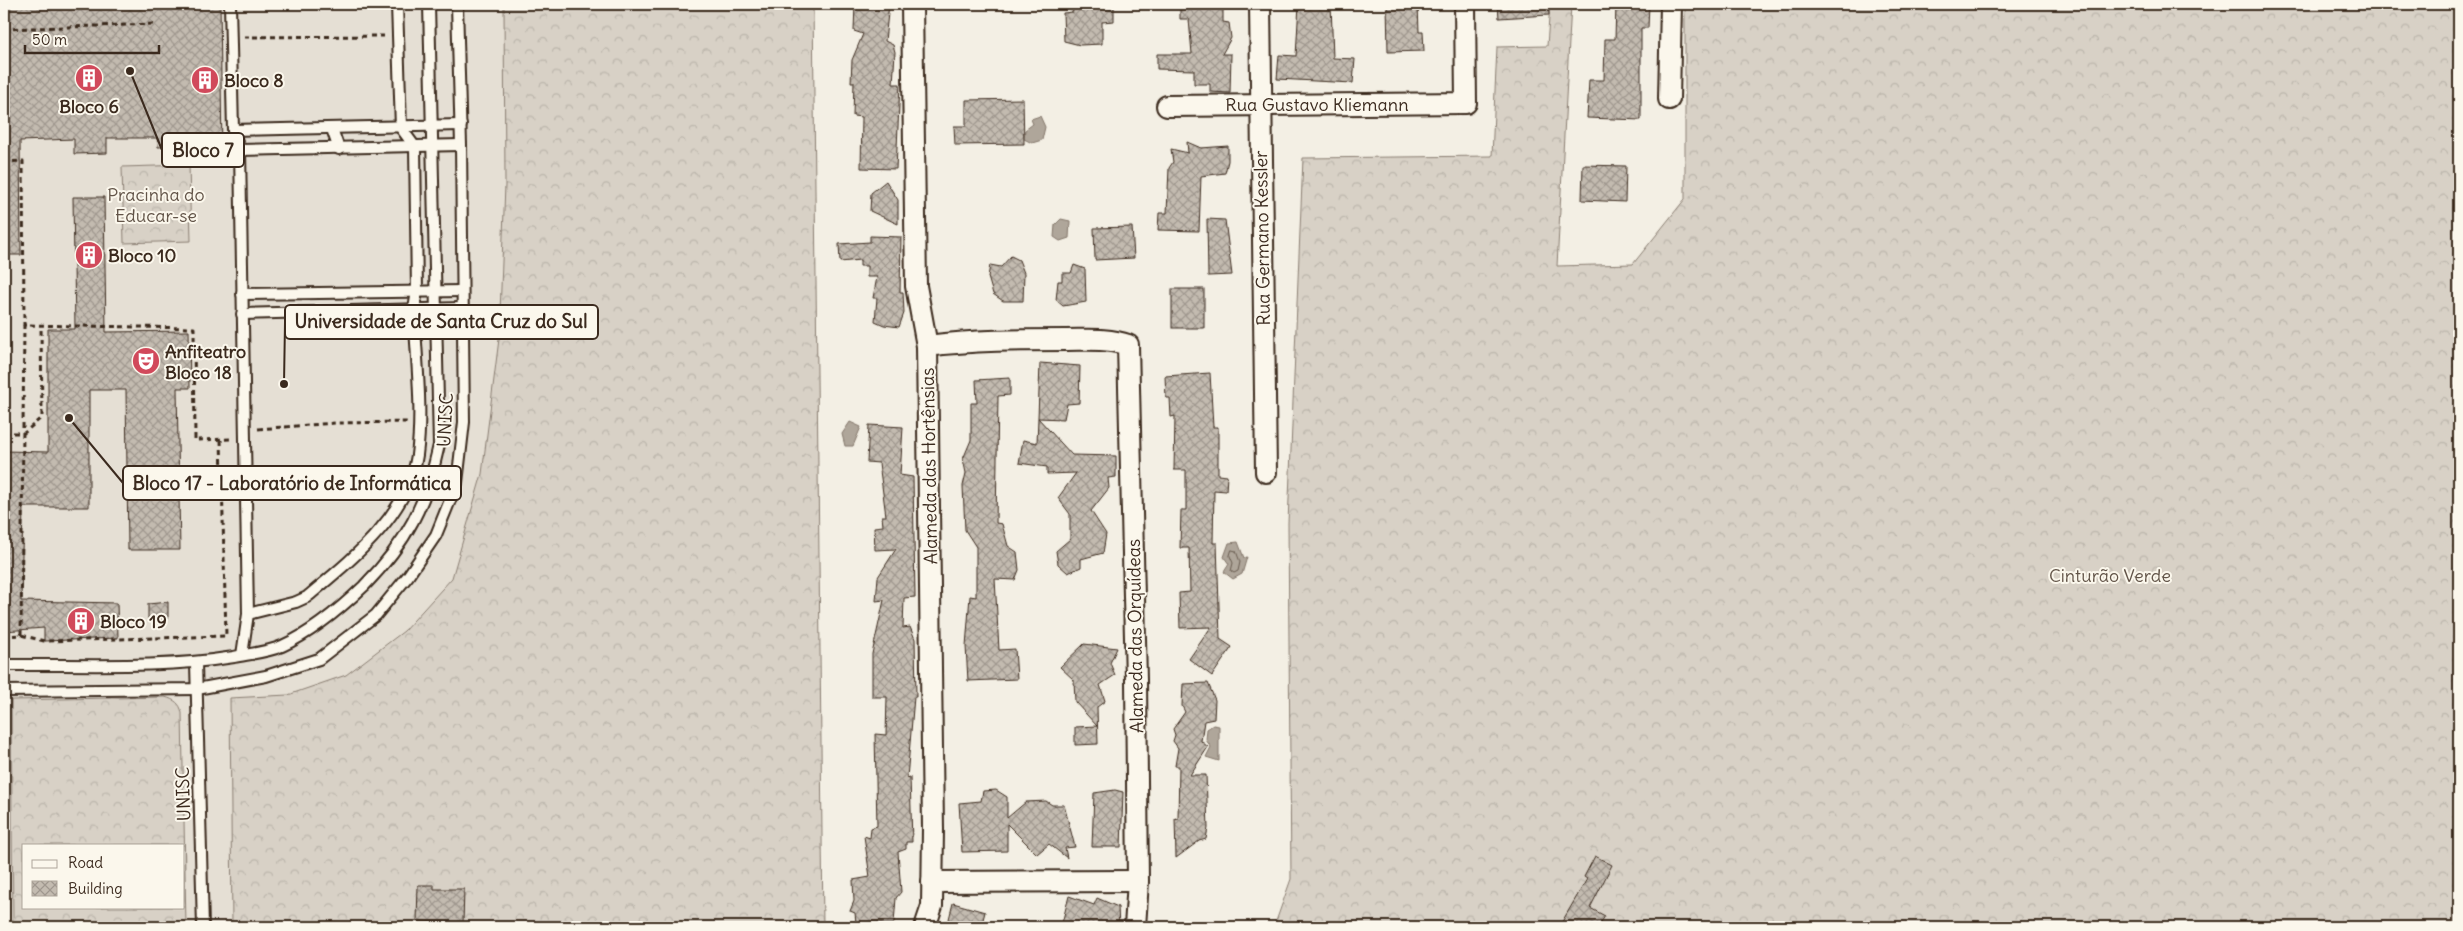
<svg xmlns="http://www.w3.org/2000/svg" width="2463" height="931" viewBox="0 0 2463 931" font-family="Delius,sans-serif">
<defs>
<pattern id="forest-crowns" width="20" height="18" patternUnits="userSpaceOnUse" patternTransform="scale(1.25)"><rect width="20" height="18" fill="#d8d1c6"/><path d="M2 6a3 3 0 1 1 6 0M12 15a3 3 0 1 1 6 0" fill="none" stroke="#bab4aa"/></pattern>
<pattern id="building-cross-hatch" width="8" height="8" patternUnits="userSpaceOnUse" patternTransform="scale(1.25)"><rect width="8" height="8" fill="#c3bbb0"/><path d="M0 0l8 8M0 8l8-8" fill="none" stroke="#a0988f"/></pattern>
</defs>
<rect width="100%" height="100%" fill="#f3efe4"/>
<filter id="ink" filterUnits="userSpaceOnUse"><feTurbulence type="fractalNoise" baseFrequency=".02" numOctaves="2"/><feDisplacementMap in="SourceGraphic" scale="10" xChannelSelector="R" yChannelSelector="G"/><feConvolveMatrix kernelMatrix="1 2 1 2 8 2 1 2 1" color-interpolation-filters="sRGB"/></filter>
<g filter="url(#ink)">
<path fill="#e5dfd4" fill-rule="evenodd" d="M4,4H647L517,927H4ZM24,845H184V907H24Z"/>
<g fill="url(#forest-crowns)" stroke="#8a7e72" fill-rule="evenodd">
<path d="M504,4H813L823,927H232L230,698L288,695L346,675L404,631L452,578L482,474L499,339L505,185Z"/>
<path d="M1550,4H1571L1557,266L1633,264L1685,199V4H2459V927H1274L1291,879L1288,523L1303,158L1492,156L1497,47L1547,46Z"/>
<path d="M189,165L191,241L124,243L122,167Z"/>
<path d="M165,697C175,700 180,703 182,713L186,927H13L11,700ZM24,845H184V907H24Z"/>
</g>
<g fill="#afa69a" stroke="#817468">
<path d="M1040,116L1045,127L1042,140L1032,143L1024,139L1025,130L1033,124L1031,119Z"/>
<path d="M1061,219L1070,221L1069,238L1060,241L1054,237L1055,225Z"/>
<path d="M850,422L861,427L853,446H845L842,434Z"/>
<path d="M1238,542L1244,558L1247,557L1242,574L1233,579L1224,572L1229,564L1224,557L1229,543Z"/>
<path d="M1213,725L1219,726V761L1206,757L1211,747L1206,740L1207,729Z"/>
</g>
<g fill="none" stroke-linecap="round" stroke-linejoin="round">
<path stroke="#695c50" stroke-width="1" d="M1232,550L1236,551L1240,562L1238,571L1234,573L1231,571L1233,563L1230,556Z"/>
</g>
<g fill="url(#building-cross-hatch)" stroke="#3b2a1e">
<path d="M4,4H220L222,155H190V146L158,147L157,138H107V153L74,154V139L20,141L21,255H4Z"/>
<path d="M855,4H889L885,41L893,45L895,52L893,84H900L896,169L861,168L862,117L853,116L854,82H851L852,60L863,34L854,31Z"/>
<path d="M1071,4H1114V21L1102,22V44L1080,45L1064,41L1063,13L1073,12Z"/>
<path d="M1180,4H1223V22L1229,23L1231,38L1222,54H1231L1230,93L1210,92V84H1194V70L1157,69V54H1192L1189,19H1180Z"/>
<path d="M1299,4H1331L1333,58L1355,59L1353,83L1277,79L1279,55L1296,56Z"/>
<path d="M1387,4H1418L1419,32H1423L1424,51L1388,52Z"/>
<path d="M1498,4H1548L1549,15L1499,18Z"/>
<path d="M1616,4H1649L1648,28H1641V120L1587,118L1589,80H1604L1605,39H1615Z"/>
<path d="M1023,99L1024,144L955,145L954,126H966V100Z"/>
<path d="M1187,142L1201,148L1228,146V161L1225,173L1201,176L1199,231L1158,230L1159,213H1167L1169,168L1173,162L1171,149L1188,153Z"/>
<path d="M1583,165L1626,166L1625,202L1582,200Z"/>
<path d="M886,181L898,200V224L870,211L871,193Z"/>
<path d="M73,197H104L106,332L189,331L190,388H177L180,550H128L126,390H89V507H23L21,601L117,603L118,638L44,641V628L4,631V451L48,452V329H75Z"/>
<path d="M1207,219L1225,220L1232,275L1208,276Z"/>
<path d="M1132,227L1134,258L1095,260L1094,228Z"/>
<path d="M870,236L901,237L900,292H903L904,313L899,327L884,325L875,321L877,298H873L877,277H867V266H860V260L840,262L839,244L870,242Z"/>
<path d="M1011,256L1019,260L1024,273L1023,301H1003L993,294L988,277L990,265L1001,267Z"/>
<path d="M1074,265L1085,269L1086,302L1063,306L1056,300L1058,281H1062V273H1071Z"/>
<rect x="1172" y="289" width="32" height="39"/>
<path d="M1040,363L1080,366L1079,403L1067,404L1064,419L1038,418Z"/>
<path d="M1210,373L1213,427H1218V475L1227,476L1226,491L1214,490L1213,543H1217L1220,639L1232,647L1212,676L1189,659L1211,627L1180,628L1179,593L1190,592L1189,548H1180L1181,510H1186V470H1174L1175,416L1171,417L1170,398H1166L1165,376Z"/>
<path d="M1010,378V395L998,396L996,523L1002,524L1008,546L1017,552L1019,570L1015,580L995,579L999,650L1015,649L1017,679L968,681L966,646L970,596L976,597V547L965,530L963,486L966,473L963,459L971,440V403H977L976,380Z"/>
<path d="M1038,418L1072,455L1116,456V477L1108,478L1109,488L1091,511L1106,534L1103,553L1081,559V567L1068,573L1058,564L1056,551L1070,539V514L1058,498L1076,473L1047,474V467L1019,463L1023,440L1037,443Z"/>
<path d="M869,425L903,427L900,475L913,477L915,597L904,598L903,628L910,627L915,639L916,697H914L907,778L910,777L912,842H906V849L898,852L901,892L896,898L894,923H856L855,913L850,911L854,901L853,880L870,877L864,836L870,838L871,828L877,826L875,734L886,735L887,697H872V654L884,600L876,601L878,577L896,549L875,550L874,527L883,526L882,516H886L879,463L867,462Z"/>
<path d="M168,602V619H148V604Z"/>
<path d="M1084,644L1117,648L1110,663L1115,675L1100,685L1105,701L1097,707L1098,744L1075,745V727L1097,726L1075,702L1074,680L1060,667Z"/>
<path d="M1208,683L1215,700L1214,719L1204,721L1201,741L1208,747L1190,775H1206L1208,828L1206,839L1199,841L1176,858L1175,818L1178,819L1179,766H1175L1178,748L1173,741L1175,735L1173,729L1185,712L1182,706L1183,684Z"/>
<path d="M996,790L1007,797V818L1026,802L1046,801L1052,805H1064L1075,847L1065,848L1067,858L1049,844L1037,854L1007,824V851L962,852L959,803L981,801L983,791Z"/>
<path d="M1115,790L1123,792L1121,847H1092L1094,793Z"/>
<path d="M1595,856L1612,865L1590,908L1605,916L1598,927H1559L1587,879L1584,877Z"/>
<path d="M418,885H434V889H464L463,923L417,921Z"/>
<path d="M1069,896L1094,905L1097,898L1118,907L1119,927H1061Z"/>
<path d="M953,903L985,912L981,927H947Z"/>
</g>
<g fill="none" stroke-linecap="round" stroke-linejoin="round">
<defs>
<g id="lane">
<path d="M230,4L233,130L240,150L248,614L242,655"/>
<path d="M332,129L339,149"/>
<path d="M233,130L461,125"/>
<path d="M240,150L461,145"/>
<path d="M242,294L462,291"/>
<path d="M242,314L462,308"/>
<path d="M248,614L296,602L307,597C351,560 408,516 417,455C423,409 416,356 414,309L417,291L415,147L401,128L397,4"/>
<path d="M196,663L203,927"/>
<path d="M4,665C80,664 159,669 234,657C249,654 268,652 282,646C313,632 340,609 364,586C407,542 426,505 439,445L429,4"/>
<path d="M4,691L197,689L266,676L319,659L376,615L408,576L436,535L457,483L464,422L461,145L457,4"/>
</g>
<g id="street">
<path d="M912,4L916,286L927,346L933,829L932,906L925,927"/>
<path d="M1260,4L1266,472"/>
<path d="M1669,99L1671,4"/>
<path d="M1167,106L1466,103L1465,4"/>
<path d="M927,346C973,340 1020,340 1067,340C1087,340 1109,338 1128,345L1136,680L1138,881L1135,927"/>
<path d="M932,882L1138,881"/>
</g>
</defs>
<use href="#lane" stroke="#3b2a1e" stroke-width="14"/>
<use href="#street" stroke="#3b2a1e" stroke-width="24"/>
<g stroke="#3b2a1e" stroke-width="3" stroke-dasharray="5 4" stroke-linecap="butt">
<path d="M4,29L156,24"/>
<path d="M244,37L385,36"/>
<path d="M4,162L23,161L24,325L194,328L195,440L231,439"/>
<path d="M258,429L335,423L407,422"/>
<path d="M4,433H24L42,417L41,326"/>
<path d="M21,635L24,325"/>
<path d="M4,636L21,635L44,641L226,636L221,439"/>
</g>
<use href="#lane" stroke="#fbf7ec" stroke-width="10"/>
<use href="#street" stroke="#fbf7ec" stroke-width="20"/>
</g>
</g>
<defs>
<symbol id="building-disc" viewBox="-11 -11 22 22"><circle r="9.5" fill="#d1495b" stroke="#fbf7ec"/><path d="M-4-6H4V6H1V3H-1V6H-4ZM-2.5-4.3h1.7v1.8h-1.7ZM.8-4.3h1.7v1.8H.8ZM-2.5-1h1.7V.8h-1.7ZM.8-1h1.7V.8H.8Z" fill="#fff"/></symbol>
<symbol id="theatre-disc" viewBox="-11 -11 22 22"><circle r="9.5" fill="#d1495b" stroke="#fbf7ec"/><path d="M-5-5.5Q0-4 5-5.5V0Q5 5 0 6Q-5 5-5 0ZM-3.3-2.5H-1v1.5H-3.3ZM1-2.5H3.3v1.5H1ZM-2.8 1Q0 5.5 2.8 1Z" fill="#fff"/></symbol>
</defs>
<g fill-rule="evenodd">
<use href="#building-disc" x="73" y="62" width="32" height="32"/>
<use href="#building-disc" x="189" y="64" width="32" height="32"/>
<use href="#building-disc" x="73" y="239" width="32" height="32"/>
<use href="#theatre-disc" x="130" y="345" width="32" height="32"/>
<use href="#building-disc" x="65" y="605" width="32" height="32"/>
</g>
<g text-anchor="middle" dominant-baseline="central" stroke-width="4" stroke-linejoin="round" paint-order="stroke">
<g font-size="18" font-weight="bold" fill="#3b2a1e" stroke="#fbf7ec" text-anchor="start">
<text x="224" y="80">Bloco 8</text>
<text x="89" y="106" text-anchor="middle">Bloco 6</text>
<text x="108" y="255">Bloco 10</text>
<text x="165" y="351">Anfiteatro<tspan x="165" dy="21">Bloco 18</tspan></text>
<text x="100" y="621">Bloco 19</text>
</g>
<g font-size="18" fill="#3b2a1e" stroke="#fbf7ec">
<text x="1317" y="104">Rua Gustavo Kliemann</text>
<text transform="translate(1262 238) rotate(-91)">Rua Germano Kessler</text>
<text transform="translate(445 420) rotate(-87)">UNISC</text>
<text transform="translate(929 466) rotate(-91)">Alameda das Hortênsias</text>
<text transform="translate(1135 636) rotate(-91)">Alameda das Orquídeas</text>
<text transform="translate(183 794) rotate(-92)">UNISC</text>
</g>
<g font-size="18" fill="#625448" stroke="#fbf7ec">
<text x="156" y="194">Pracinha do<tspan x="156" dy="21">Educar-se</tspan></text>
<text x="2110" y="575">Cinturão Verde</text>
</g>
</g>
<path fill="none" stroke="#3b2a1e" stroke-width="2" d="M130 71L162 150M284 384L285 322M69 418L123 483"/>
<g fill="#3b2a1e" stroke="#fbf7ec" stroke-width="2">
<circle cx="130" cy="71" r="5"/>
<circle cx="284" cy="384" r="5"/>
<circle cx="69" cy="418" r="5"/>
</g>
<g fill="#fbf7ec" stroke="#3b2a1e" stroke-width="2">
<rect x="162" y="133" width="82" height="34" rx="5"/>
<rect x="285" y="305" width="313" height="34" rx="5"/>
<rect x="123" y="466" width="338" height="34" rx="5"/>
</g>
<g font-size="19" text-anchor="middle" font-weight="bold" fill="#3b2a1e">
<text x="203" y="157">Bloco 7</text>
<text x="441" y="328">Universidade de Santa Cruz do Sul</text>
<text x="292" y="490">Bloco 17 - Laboratório de Informática</text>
</g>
<rect width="2463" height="931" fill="none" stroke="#fbf7ec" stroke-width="20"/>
<rect x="10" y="10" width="2443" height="911" fill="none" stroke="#3b2a1e" stroke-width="2" filter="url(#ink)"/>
<rect x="22" y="844" width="162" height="65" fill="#fbf7ec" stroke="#aea59a"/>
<rect x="32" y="860" width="25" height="8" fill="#fbf7ec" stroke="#aea59a"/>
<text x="68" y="868" font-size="15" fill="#3b2a1e">Road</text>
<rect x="32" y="881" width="25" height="15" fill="url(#building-cross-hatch)" stroke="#aea59a"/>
<text x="68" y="894" font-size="15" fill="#3b2a1e">Building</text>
<path d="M25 45v8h134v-8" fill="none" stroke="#3b2a1e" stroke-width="2.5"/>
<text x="32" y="45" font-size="15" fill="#3b2a1e" stroke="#fbf7ec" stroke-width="4" paint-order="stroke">50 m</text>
</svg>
